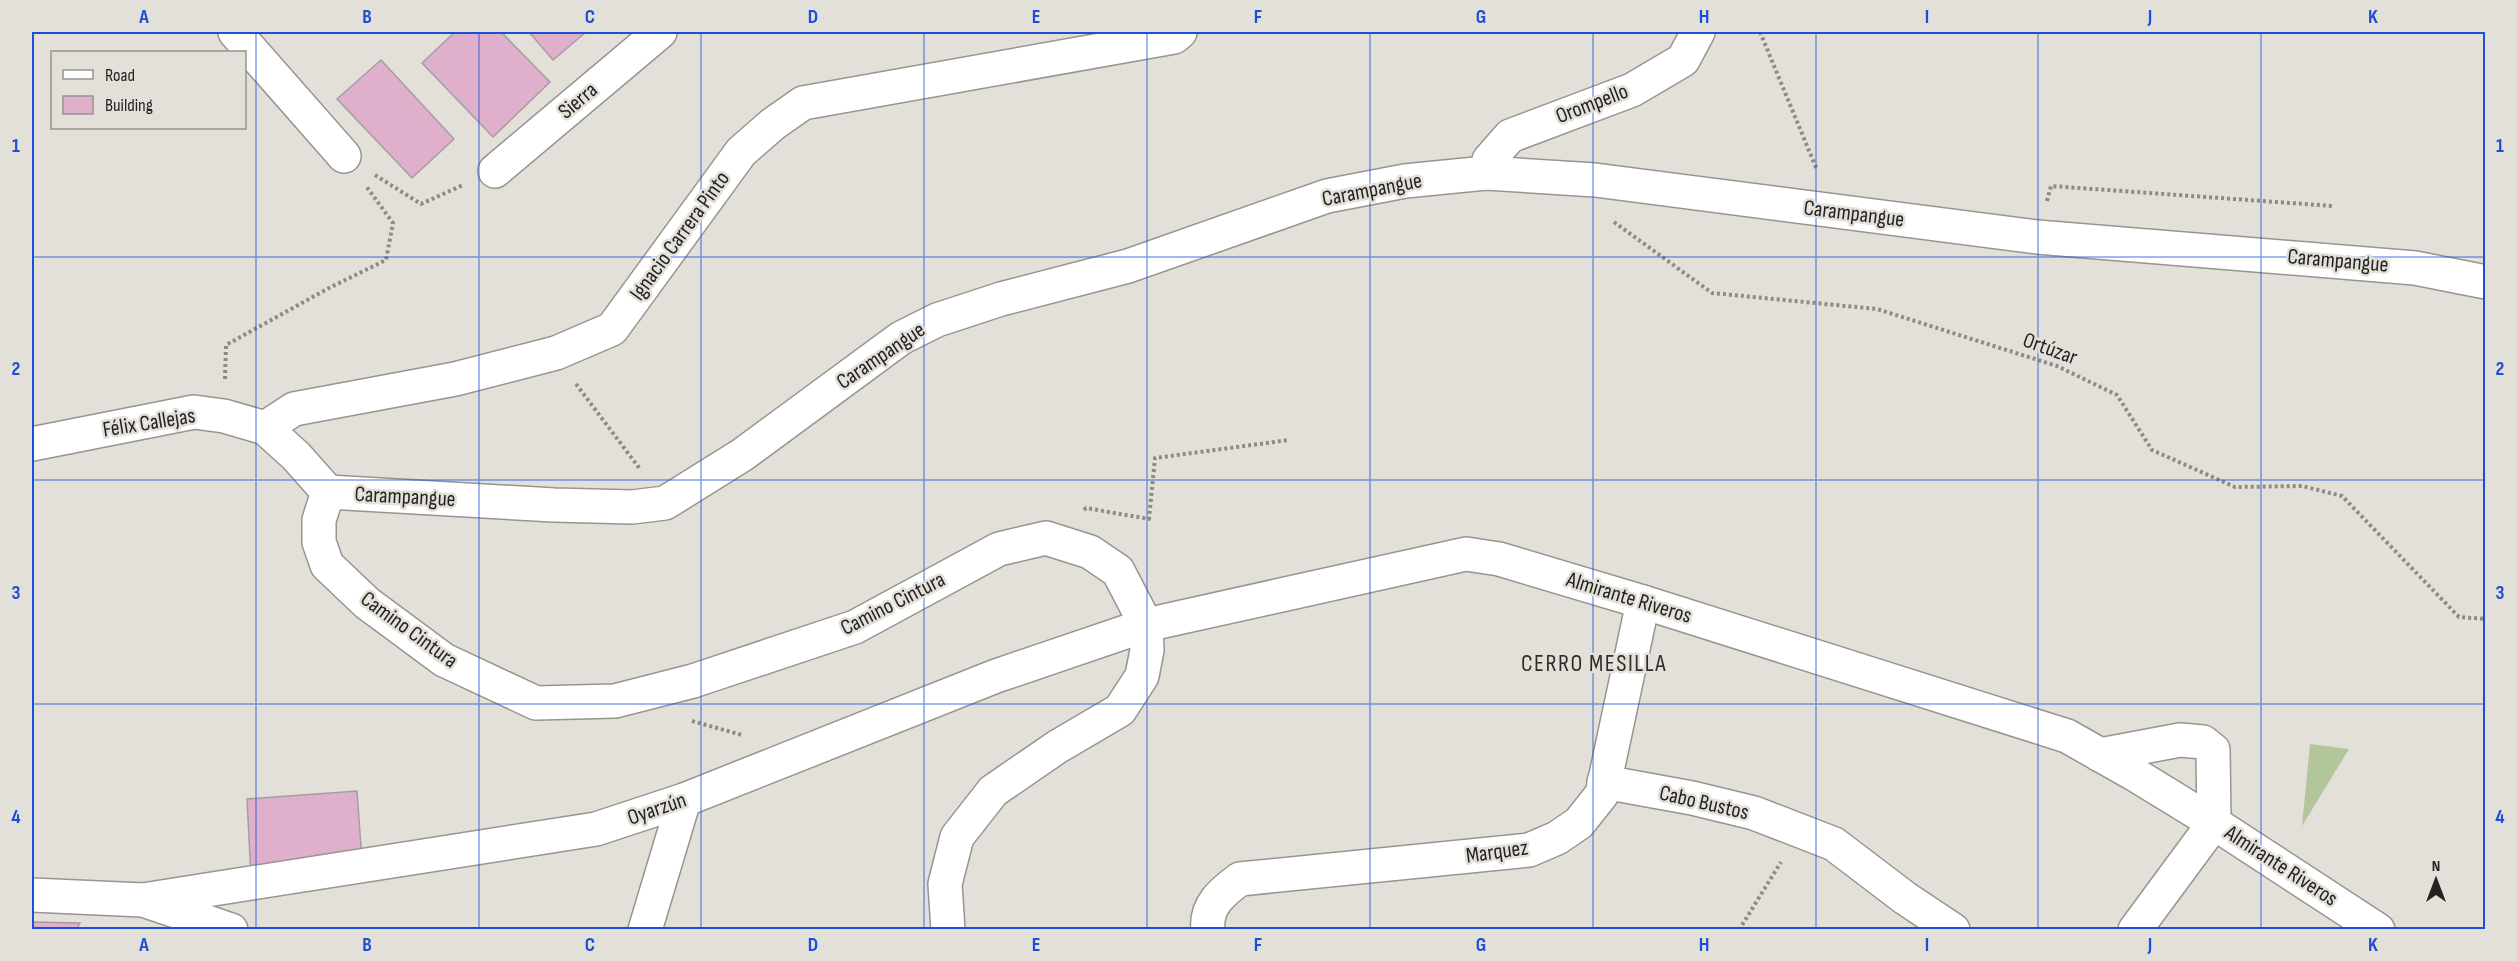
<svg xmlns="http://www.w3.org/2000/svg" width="2517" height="961" viewBox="0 0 2517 961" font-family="'Sofia Sans Condensed',sans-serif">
<rect width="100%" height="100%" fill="#e3e0da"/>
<path fill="#b3c59a" d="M2310,744L2349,749L2302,826Z"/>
<g fill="#dfafcc" stroke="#a49ea2" stroke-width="1.5">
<path d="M455,32H501L550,82L493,137L422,63Z"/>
<path d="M529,32H586L553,60Z"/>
<path d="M381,60L454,139L412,178L337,99Z"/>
<path d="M357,791L362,862L251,877L247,799Z"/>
<path d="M32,922L80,923L76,930H32Z"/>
</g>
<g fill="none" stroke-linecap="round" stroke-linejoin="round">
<defs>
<g id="minor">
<path d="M235,32L344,156"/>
<path d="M495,171L660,32"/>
<path d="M1486,173L1489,160L1510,136L1632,90L1683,60L1698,32"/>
<path d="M2100,755L2180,740L2203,742L2213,750L2214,823L2135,930"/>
<path d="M1604,782L1692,798L1754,813L1834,844L1905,898L1953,930"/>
<path d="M32,895L143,900L231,930"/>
<path d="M143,900L596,829L684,800L996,676L1146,625L1466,554L1499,559L1643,602L2067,736L2134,774L2214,823L2378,930"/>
<path d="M645,930L684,800"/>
<path d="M1208,930C1205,906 1222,892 1240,879L1529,850L1557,838L1579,823L1602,794L1643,602"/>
</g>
<g id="major">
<path d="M265,428L294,409L455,379L556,353L612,329L741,152L773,124L803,103L1174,37L1180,32"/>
<path d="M32,444L194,412L224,416L265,428L296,456L328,492"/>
<path d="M328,492L554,505L632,507L665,503L742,455L901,338L937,320L1001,299L1128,266L1327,196L1405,181L1486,173L1595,180L2037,237L2415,268L2486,282"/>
<path d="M328,492L319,520V542L327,565L367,603L444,660L536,703L615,701L693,681L855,627L999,549L1046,538L1090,552L1118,571L1146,625L1147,650L1142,676L1120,710L1057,747L993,791L957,837L945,884L948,930"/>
</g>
</defs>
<use href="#minor" stroke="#98958f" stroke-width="36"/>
<use href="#major" stroke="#98958f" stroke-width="36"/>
<g stroke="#8e8b87" stroke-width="4" stroke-dasharray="3 3" stroke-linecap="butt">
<path d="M1760,32L1817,170"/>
<path d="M375,175L421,204L463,185"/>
<path d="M2047,201L2051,186L2333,206"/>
<path d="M1614,222L1712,293L1877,309L2057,366L2117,395L2152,450L2235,487L2302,486L2342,496L2459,617L2486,619"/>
<path d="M225,379L226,345L329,288L386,260L393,223L366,186"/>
<path d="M576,384L640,469"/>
<path d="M1084,510L1086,508L1149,519L1155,458L1289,440"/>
<path d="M692,721L742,735"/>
<path d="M1739,930L1781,862"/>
</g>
<use href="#minor" stroke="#fff" stroke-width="33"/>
<use href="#major" stroke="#fff" stroke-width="33"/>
</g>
<path fill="none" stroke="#1d4ed8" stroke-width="1.5" stroke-opacity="0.55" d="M256,32V930M479,32V930M701,32V930M924,32V930M1147,32V930M1370,32V930M1593,32V930M1816,32V930M2038,32V930M2261,32V930M32,257H2486M32,480H2486M32,704H2486"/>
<g text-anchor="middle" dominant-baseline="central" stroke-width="5" stroke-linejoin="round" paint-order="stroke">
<g font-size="22" fill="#252321" stroke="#e3e0da">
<text transform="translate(578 101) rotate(-40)">Sierra</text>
<text transform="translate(1592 104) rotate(-21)">Orompello</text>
<text transform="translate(1372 190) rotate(-11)">Carampangue</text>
<text transform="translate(1854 214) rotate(7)">Carampangue</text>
<text transform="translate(680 236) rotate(-54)">Ignacio Carrera Pinto</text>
<text transform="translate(2338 261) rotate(5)">Carampangue</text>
<text transform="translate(2050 349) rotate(20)">Ortúzar</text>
<text transform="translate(881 356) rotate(-34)">Carampangue</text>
<text transform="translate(149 423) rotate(-9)">Félix Callejas</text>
<text transform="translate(405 497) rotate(3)">Carampangue</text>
<text transform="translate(1629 598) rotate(17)">Almirante Riveros</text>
<text transform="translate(893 604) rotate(-27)">Camino Cintura</text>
<text transform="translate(409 630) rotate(36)">Camino Cintura</text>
<text transform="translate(1704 803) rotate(13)">Cabo Bustos</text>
<text transform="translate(657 809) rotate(-19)">Oyarzún</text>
<text transform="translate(1497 852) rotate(-8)">Marquez</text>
<text transform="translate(2281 866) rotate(33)">Almirante Riveros</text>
</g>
<g font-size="24" letter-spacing="1.5" fill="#2f2d28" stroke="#e3e0da">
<text x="1594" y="663">CERRO MESILLA</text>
</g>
</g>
<rect width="2517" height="961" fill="none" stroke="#e3e0da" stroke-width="66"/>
<rect x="51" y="51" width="195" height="78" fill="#e3e0da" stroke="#979490" stroke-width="1.5"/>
<rect x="63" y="70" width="30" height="9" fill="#ffffff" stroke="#979490" stroke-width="1.5"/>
<text x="105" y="81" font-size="18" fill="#252321">Road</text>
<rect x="63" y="96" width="30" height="18" fill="#dfafcc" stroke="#979490" stroke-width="1.5"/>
<text x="105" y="111" font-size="18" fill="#252321">Building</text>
<g transform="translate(2436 880)" stroke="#e3e0da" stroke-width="4.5" paint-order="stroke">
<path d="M0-4.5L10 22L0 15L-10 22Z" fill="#252321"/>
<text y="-9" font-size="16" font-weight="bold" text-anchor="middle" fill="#252321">N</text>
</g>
<rect x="33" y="33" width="2451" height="895" fill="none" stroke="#1d4ed8" stroke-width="2"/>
<g font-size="20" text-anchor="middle" font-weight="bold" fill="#1d4ed8">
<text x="144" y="23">A</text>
<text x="367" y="23">B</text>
<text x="590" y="23">C</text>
<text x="813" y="23">D</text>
<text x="1036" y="23">E</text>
<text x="1258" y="23">F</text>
<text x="1481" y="23">G</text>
<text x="1704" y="23">H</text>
<text x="1927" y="23">I</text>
<text x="2150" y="23">J</text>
<text x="2373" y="23">K</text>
<text x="16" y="152">1</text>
<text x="2500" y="152">1</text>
<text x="16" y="375">2</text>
<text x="2500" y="375">2</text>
<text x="16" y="599">3</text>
<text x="2500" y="599">3</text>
<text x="16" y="823">4</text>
<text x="2500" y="823">4</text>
<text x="144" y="951">A</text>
<text x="367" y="951">B</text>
<text x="590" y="951">C</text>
<text x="813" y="951">D</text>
<text x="1036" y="951">E</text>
<text x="1258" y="951">F</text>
<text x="1481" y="951">G</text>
<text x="1704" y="951">H</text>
<text x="1927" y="951">I</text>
<text x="2150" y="951">J</text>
<text x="2373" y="951">K</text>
</g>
</svg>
